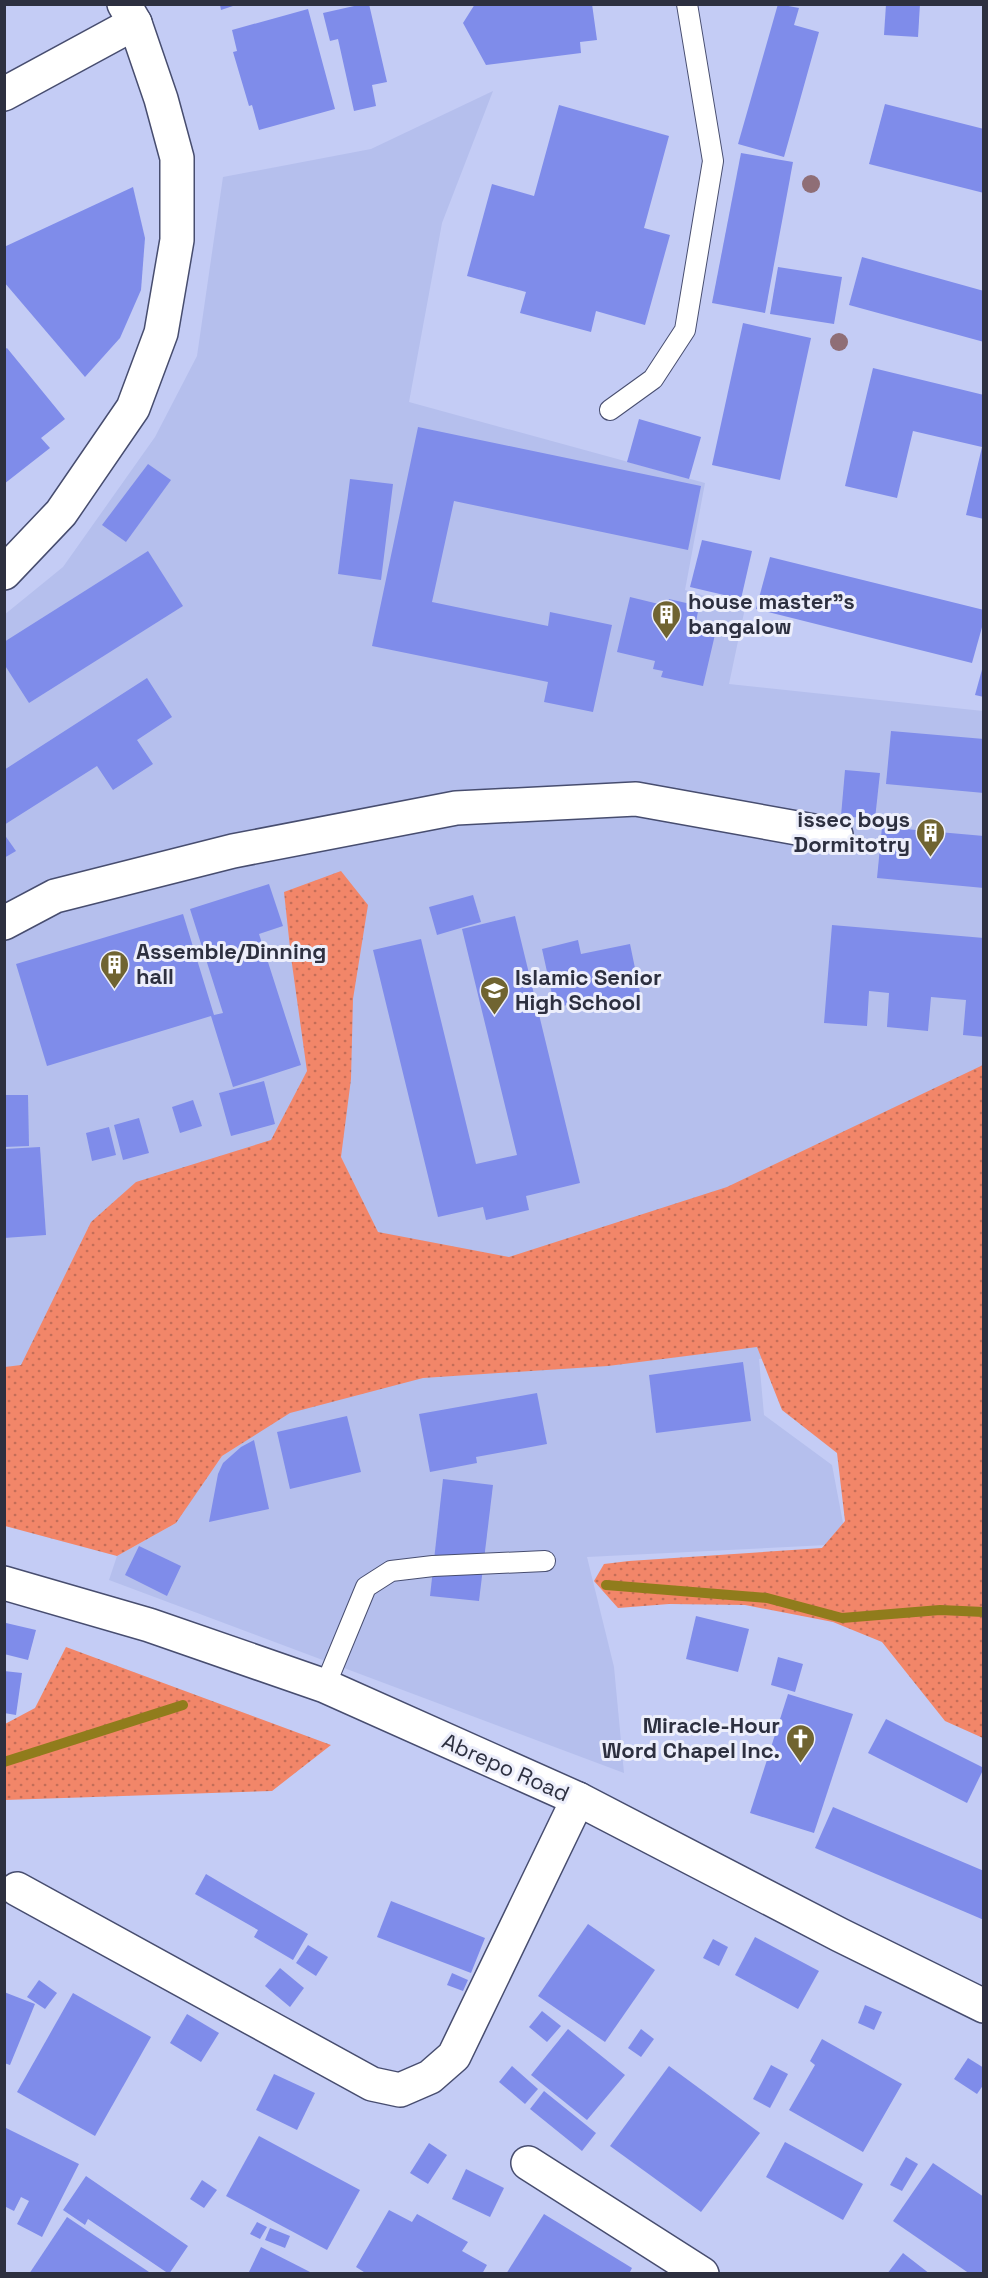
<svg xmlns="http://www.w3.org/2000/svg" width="988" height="2278" viewBox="0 0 988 2278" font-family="'Space Grotesk',sans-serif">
<defs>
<pattern id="grass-dots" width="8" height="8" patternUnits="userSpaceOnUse" patternTransform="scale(1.5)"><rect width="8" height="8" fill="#f28669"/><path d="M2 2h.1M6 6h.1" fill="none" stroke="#c46e58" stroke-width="1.8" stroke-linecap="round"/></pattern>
</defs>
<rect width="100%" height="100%" fill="#c4ccf5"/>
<path fill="#b5bfed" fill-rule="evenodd" d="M493,91L442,223L409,402L705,483L685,590L745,608L729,684L983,711V1321L832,1352L759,1359L764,1415L832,1465L847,1544L587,1557L614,1667L624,1773L109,1580L117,1556L176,1523L5,1479L4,615L63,567L155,437L197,356L223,177L371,149ZM250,1438L222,1456L208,1476L223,1447Z"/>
<g fill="url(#grass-dots)">
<path d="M341,871L368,905L353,999L351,1079L341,1157L378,1232L509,1257L727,1187L983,1065V1738L945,1721L882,1642L833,1622L745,1605L669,1604L618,1608L594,1581L604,1564L629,1561L822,1548L845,1521L837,1453L782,1410L757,1347L608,1366L423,1378L290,1413L222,1456L176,1523L117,1556L5,1526V1367L21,1365L91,1222L136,1182L271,1140L307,1071L291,957L284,892Z"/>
<path d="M66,1647L331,1745L272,1791L5,1800V1724L35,1708Z"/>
</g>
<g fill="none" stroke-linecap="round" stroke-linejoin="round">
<g stroke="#907c1c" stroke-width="10">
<path d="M606,1585L767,1598L842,1618L940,1610L984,1612"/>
<path d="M4,1762L183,1705"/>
</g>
</g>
<g fill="#7f8cea">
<path d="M363,4H369L387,82L372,85L376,106L354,111L338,39L330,41L323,13Z"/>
<path d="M475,4H592L597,40L580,42L581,53L486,65L463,23Z"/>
<path d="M778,4L799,8L794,25L819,32L784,157L738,144Z"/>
<path d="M886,4H920L918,37L884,35Z"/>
<path d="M220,5H236L221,10Z"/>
<path d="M308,9L335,109L259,130L252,105L249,106L233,52L237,51L232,30Z"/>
<path d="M885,104L984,129V193L869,164Z"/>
<path d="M559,105L669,136L644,228L670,235L645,325L596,311L591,332L520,313L526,292L467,276L492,184L534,196Z"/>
<path d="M741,153L793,162L765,313L712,303Z"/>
<path d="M133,187L145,238L141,290L120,338L85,377L4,282V247Z"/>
<path d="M862,257L984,291V342L849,305Z"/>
<path d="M778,267L842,277L834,324L770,314Z"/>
<path d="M743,323L811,338L780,480L712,465Z"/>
<path d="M7,348L65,419L41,438L50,448L4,484V350Z"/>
<path d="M873,368L984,395V519L966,515L982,447L913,431L897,498L845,486Z"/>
<path d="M639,419L701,437L689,479L627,462Z"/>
<path d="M418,427L701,486L688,550L454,501L432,602L548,626L550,612L612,625L593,712L544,702L548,682L372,646Z"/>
<path d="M148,464L171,480L126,542L102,525Z"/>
<path d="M350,479L393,484L381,580L338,574Z"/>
<path d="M702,540L752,551L741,599L690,587Z"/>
<path d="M148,551L183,606L29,703L4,664V642Z"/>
<path d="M770,557L984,610V620L972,663L756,609Z"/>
<path d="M630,597L667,606L669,599L699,606L696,622L717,626L703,686L661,677L663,671L653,669L655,661L617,652Z"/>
<path d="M983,666H984V697L975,695Z"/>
<path d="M147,678L172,717L137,740L153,764L113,790L97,766L4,825V770Z"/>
<path d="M891,731L984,739V793L886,784Z"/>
<path d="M845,770L880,773L875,819L841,816Z"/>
<path d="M882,827L984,836V888L877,878Z"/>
<path d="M4,834L16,851L4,858Z"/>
<path d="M269,884L283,926L259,934L301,1065L233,1087L211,1016L47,1066L16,964L183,914L214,1015L223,1013L190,909Z"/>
<path d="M473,895L481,922L437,935L429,907Z"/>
<path d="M515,916L580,1183L526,1196L529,1210L486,1220L483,1207L438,1217L373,950L421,939L476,1164L517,1155L462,929Z"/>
<path d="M832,925L984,938V1037L963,1035L966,1000L931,997L928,1031L887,1027L889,993L869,991L867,1026L824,1023Z"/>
<path d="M578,940L581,954L630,944L641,997L573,1013L571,1004L555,1008L542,949Z"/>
<path d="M264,1081L275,1124L231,1136L219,1093Z"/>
<path d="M4,1095H28L29,1146L4,1147Z"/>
<path d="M193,1100L202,1126L180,1133L172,1107Z"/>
<path d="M139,1118L149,1153L123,1160L114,1125Z"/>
<path d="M109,1127L116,1155L92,1161L86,1133Z"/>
<path d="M40,1147L46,1235L4,1238V1149Z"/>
<path d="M743,1362L751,1421L656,1433L649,1375Z"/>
<path d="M537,1393L547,1444L476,1457L477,1463L430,1472L419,1414Z"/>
<path d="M347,1416L361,1472L290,1489L277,1432Z"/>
<path d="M254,1440L269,1509L209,1522L218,1474L223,1463L241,1447Z"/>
<path d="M443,1479L493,1485L479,1601L430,1596Z"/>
<path d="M139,1546L181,1566L167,1596L125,1575Z"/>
<path d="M696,1616L749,1629L738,1672L686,1659Z"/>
<path d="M6,1623L36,1630L28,1660L4,1654Z"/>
<path d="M778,1657L803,1664L795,1692L771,1685Z"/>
<path d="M4,1671L22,1673L16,1715L4,1713Z"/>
<path d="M788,1694L853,1714L814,1833L750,1813Z"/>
<path d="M886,1719L984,1768L967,1803L868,1753Z"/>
<path d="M833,1807L984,1871V1920L815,1848Z"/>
<path d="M206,1874L308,1934L293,1960L254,1937L258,1930L195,1894Z"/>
<path d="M391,1901L485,1938L471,1973L377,1937Z"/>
<path d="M588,1924L655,1970L605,2042L538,1996Z"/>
<path d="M755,1937L819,1971L798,2009L735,1975Z"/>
<path d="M713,1939L728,1947L719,1966L703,1958Z"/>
<path d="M308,1945L328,1957L316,1976L296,1963Z"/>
<path d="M280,1968L304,1988L290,2007L265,1986Z"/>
<path d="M452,1973L468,1980L463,1991L447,1985Z"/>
<path d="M39,1980L57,1993L45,2009L27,1997Z"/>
<path d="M4,1992L35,2004L10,2065L4,2063Z"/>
<path d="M73,1993L151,2037L95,2136L17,2092Z"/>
<path d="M865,2005L882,2012L874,2030L858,2023Z"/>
<path d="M542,2011L561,2026L547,2042L529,2027Z"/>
<path d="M187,2014L219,2033L201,2062L170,2043Z"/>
<path d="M568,2029L625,2075L587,2120L531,2075Z"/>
<path d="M641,2029L654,2039L641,2057L628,2048Z"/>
<path d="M822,2039L902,2084L863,2152L789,2110L815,2065L810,2061Z"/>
<path d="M968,2058L984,2068V2084L977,2094L954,2079Z"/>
<path d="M771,2065L788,2074L770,2108L753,2099Z"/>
<path d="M512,2066L538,2089L525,2104L499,2082Z"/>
<path d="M669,2066L760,2133L701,2212L610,2146Z"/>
<path d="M274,2074L315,2093L297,2130L256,2110Z"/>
<path d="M544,2091L596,2133L582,2151L530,2109Z"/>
<path d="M4,2127L79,2164L42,2237L17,2224L29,2201L21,2197L14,2211L4,2206Z"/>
<path d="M259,2136L360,2190L327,2250L226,2196Z"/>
<path d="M785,2142L863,2184L843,2220L766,2177Z"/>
<path d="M429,2143L447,2155L428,2184L410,2173Z"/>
<path d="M906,2157L918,2164L902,2191L890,2185Z"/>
<path d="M933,2163L984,2197V2274H970L893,2221Z"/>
<path d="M466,2169L504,2188L490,2217L452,2199Z"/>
<path d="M86,2176L188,2246L169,2274L88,2219L85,2225L63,2210Z"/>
<path d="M202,2180L217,2190L204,2208L190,2199Z"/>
<path d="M389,2210L412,2222L417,2214L468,2242L462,2251L487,2265L482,2274H367L356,2267Z"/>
<path d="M544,2214L632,2268L629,2274H506Z"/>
<path d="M67,2217L152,2274H29Z"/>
<path d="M257,2222L267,2227L260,2239L250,2234Z"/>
<path d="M270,2228L290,2236L285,2248L265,2240Z"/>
<path d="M261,2247L314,2274H248Z"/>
<path d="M903,2253L930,2274H887Z"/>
</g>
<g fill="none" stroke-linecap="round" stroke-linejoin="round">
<defs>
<g id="lane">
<path d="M610,410L653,379L685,330L713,161L687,4"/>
<path d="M325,1686L366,1587L391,1571L433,1566L545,1561"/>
</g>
<g id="street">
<path d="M4,94L135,23"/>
<path d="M4,573L61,513L133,408L161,333L177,240V158L161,99L135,23L124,4"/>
<path d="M4,923L55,896L233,851L456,808L636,799L836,835"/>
<path d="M17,1889L372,2084L400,2090L430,2077L454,2056L578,1799"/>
<path d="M528,2163L702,2274"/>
</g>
<path id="secondary" d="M4,1583L149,1625L325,1686L578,1799L840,1935L984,2006"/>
</defs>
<use href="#lane" stroke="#474d6f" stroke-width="22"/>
<use href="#street" stroke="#474d6f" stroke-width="36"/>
<use href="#secondary" stroke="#474d6f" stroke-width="36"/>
<use href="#lane" stroke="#fff" stroke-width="20"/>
<use href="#street" stroke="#fff" stroke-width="33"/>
<use href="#secondary" stroke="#fff" stroke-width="33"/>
</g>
<g fill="#8f6e76">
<circle cx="811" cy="184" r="9"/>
<circle cx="839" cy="342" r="9"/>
</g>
<defs>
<symbol id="building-pin" viewBox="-11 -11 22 30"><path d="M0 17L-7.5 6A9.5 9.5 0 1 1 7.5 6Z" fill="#706431" stroke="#eceefb"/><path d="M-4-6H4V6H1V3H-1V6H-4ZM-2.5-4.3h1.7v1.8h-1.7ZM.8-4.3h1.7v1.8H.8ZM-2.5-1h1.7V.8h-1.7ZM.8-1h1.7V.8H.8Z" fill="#fff"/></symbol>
<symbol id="school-pin" viewBox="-11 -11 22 30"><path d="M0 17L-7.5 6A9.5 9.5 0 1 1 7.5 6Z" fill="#706431" stroke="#eceefb"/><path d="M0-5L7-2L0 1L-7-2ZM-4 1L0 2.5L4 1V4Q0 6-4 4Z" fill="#fff"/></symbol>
<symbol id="church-pin" viewBox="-11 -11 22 30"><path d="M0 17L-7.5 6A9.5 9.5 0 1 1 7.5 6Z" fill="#706431" stroke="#eceefb"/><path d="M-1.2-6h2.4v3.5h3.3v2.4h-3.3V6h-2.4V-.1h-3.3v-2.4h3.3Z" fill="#fff"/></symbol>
</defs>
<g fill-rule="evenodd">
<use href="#building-pin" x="650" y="598" width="33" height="45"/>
<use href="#building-pin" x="914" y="816" width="33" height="45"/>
<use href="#building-pin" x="98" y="948" width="33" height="45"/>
<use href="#school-pin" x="478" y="974" width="33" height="45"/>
<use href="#church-pin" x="784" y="1722" width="33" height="45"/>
</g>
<g text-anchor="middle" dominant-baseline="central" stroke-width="6" stroke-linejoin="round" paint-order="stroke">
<g font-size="22" font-weight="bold" fill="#2d3040" stroke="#eceefb" text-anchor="start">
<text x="688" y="601">house master"s<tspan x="688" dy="25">bangalow</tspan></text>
<text x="910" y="819" text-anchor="end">issec boys<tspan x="910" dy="25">Dormitotry</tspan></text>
<text x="136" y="951">Assemble/Dinning<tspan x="136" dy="25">hall</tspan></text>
<text x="515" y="977">Islamic Senior<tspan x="515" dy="25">High School</tspan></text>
<text x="780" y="1725" text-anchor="end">Miracle-Hour<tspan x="780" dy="25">Word Chapel Inc.</tspan></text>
</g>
<g font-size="22" fill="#2d3040" stroke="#eceefb">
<text transform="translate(506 1767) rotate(24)">Abrepo Road</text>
</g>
</g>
<rect width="988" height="2278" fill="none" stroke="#2d3040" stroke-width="12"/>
</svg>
